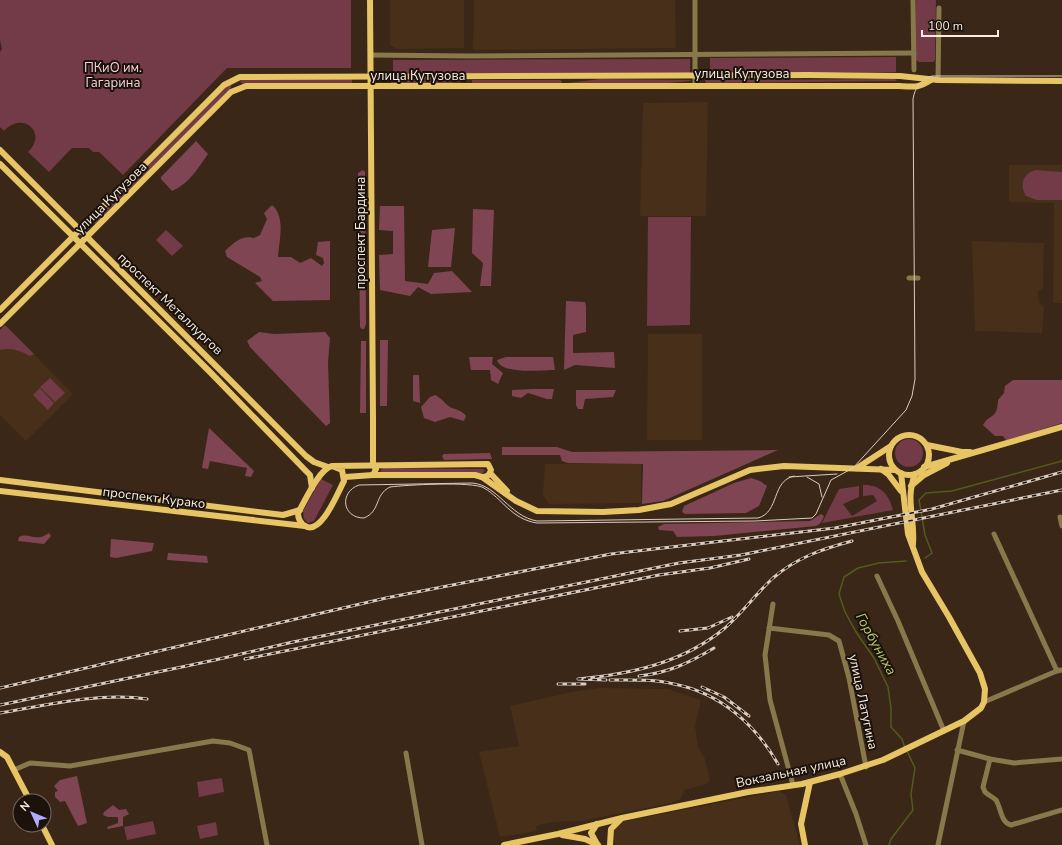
<svg xmlns="http://www.w3.org/2000/svg" width="1062" height="845" viewBox="0 0 1062 845" font-family="'Nunito Sans',sans-serif">
<rect width="100%" height="100%" fill="#3a2717"/>
<g fill="#472f1a">
<path d="M390,0H464V48L397,49L390,45Z"/>
<path d="M474,0H675L676,48L473,50Z"/>
<path d="M708,102L706,216H640L643,103Z"/>
<path d="M1009,165H1062V303H1053L1054,203L1009,202Z"/>
<path d="M972,241L1044,243L1043,288L1038,292L1039,303L1044,307L1042,333L975,331Z"/>
<path d="M5,325L73,394L26,441L0,415V330Z"/>
<path d="M648,334H702V440H647Z"/>
<path d="M545,464H641V503L549,504L543,495Z"/>
<path d="M599,688L668,689L701,700L695,726L698,748L705,759L710,781L707,784L684,790L681,799L671,803L581,821L552,822L536,826L537,831L500,837L479,752L519,746L510,706L571,692Z"/>
<path d="M779,791L786,795L800,845H615L612,833L614,829L621,822Z"/>
</g>
<g fill="#733a47">
<path d="M0,0H351V68H227L123,175L99,152H93L89,148H72L49,172L28,152C48,133 23,110 4,131L0,127V52L2,49L0,40Z"/>
<path d="M916,0H936L935,60L933,62H919L916,60Z"/>
<path d="M896,57V72H710V58Z"/>
<path d="M690,59V73H393V60Z"/>
<path d="M352,79V83L243,84L240,82L241,80Z"/>
<path d="M601,79L690,80L691,81L658,84L567,83Z"/>
<path d="M895,79L897,81L706,83L705,80Z"/>
<path d="M466,80L465,82L434,84H391V81Z"/>
<path d="M472,80H560L562,81L561,84H472Z"/>
<path d="M228,85H231V88L130,190H127V187Z"/>
<path d="M1036,170L1062,172V200H1037L1026,196C1019,185 1023,173 1036,170Z"/>
<path d="M121,192H123L124,195L96,224L92,222Z"/>
<path d="M648,217H691L690,325L647,326Z"/>
<path d="M166,230L183,246L172,256L156,240Z"/>
<path d="M5,325L34,354L30,356C21,351 11,347 0,350V330Z"/>
<path d="M50,378L65,393L55,402L40,387Z"/>
<path d="M40,388L54,403L48,410L33,395Z"/>
<circle cx="909" cy="453" r="14"/>
<path d="M383,468L482,469L485,470L483,473H383L380,471Z"/>
<path d="M321,479L333,485L314,521L308,523L304,519L303,511Z"/>
<path d="M863,485C880,484 889,494 893,510L822,523L839,489L859,486V497L843,504L852,516L877,501L873,495L863,496Z"/>
<path d="M222,778L224,792L199,797L197,782Z"/>
<path d="M153,821L156,834L127,840L124,827Z"/>
<path d="M216,822L218,835L200,839L197,826Z"/>
</g>
<g fill="#804552">
<path d="M196,141L208,154C198,168 189,184 172,191L161,179V177Z"/>
<path d="M363,170L365,172L366,324L364,329H362L360,327L358,173Z"/>
<path d="M272,205C286,217 279,241 278,257H291L300,263L311,258L322,266L324,263L323,258L316,255L318,242L330,241V300L273,301L255,283L262,281L260,277L227,257L225,251C234,243 241,235 254,238L260,235L267,219L264,213Z"/>
<path d="M380,206H404L405,281L428,284L434,273L452,271L472,292L431,294L418,287L410,296L380,290L379,255L393,254V231L379,230Z"/>
<path d="M473,209L494,210L491,286H480L483,263L472,253Z"/>
<path d="M455,228L451,267H428L432,230Z"/>
<path d="M566,301L585,302L586,306V332L573,335V353L614,352L615,368L575,365L564,370Z"/>
<path d="M259,332L274,334L325,332L330,338L328,362L330,423L326,426L250,347L247,341Z"/>
<path d="M380,340H388L387,406H380Z"/>
<path d="M361,341H366V413H360Z"/>
<path d="M469,357H493L492,364L503,373L498,384L491,380L490,370H471Z"/>
<path d="M506,357H553L555,370C542,370 501,375 497,360Z"/>
<path d="M413,375H419L420,403L413,401Z"/>
<path d="M1013,380H1062V423L1008,440H1006L1003,436H995L983,425C991,412 997,420 998,400L1004,393L1005,386Z"/>
<path d="M532,389H554L552,399H547L528,393L521,398L512,396V390Z"/>
<path d="M576,390H616L613,397L585,399L583,409H578L576,405Z"/>
<path d="M435,395C443,399 445,404 450,407C456,410 462,410 466,416L464,421L450,417L435,422L424,418L421,407L430,397Z"/>
<path d="M209,428L254,471L251,477L245,476L247,468L210,461L208,469L202,468Z"/>
<path d="M502,447H557L572,452L778,450L663,501L642,504L643,464L568,463L562,461L560,455H502Z"/>
<path d="M490,453L492,459H489L444,460L442,456L444,454Z"/>
<path d="M751,478L760,481L767,486L759,506L746,513L685,514L682,512L684,506L734,483Z"/>
<path d="M821,514L824,516C822,521 821,524 816,526L714,536L677,537L673,531L659,530L658,527L664,524L810,521Z"/>
<path d="M49,533L51,536L44,544L18,541L19,537C30,532 35,543 49,533Z"/>
<path d="M111,539L154,543L152,551L116,558L110,557Z"/>
<path d="M168,553L207,556L208,563L167,560Z"/>
<path d="M77,776L87,823L78,826L65,801L60,802L55,797V792L58,791L54,786L60,780Z"/>
<path d="M113,805L119,810L126,809L129,814L123,817V826L108,829L107,827L118,823V818L117,817H108L103,815L104,812Z"/>
</g>
<g fill="none" stroke-linecap="round" stroke-linejoin="round">
<g stroke="#525b1f" stroke-width="1.5">
<path d="M925,558L932,553L925,535L919,500L926,493L952,491L1062,461"/>
<path d="M905,748L902,739L891,727V708L888,687L874,658L856,632L845,612L839,594L844,577L858,568L879,563L906,561"/>
<path d="M889,845L891,839L913,810L911,794L915,768L907,751"/>
</g>
<g stroke="#88784c" stroke-width="5">
<path d="M695,0V86"/>
<path d="M913,0L914,70"/>
<path d="M371,55L469,56L914,53"/>
<path d="M938,80L939,8"/>
<path d="M909,278H918"/>
<path d="M1060,517L1062,526"/>
<path d="M994,534L1057,671L1062,670"/>
<path d="M877,576L898,621L944,731"/>
<path d="M773,604L765,655L770,700L793,785"/>
<path d="M769,628L829,635L839,641L849,678L866,767"/>
<path d="M984,702L1059,670"/>
<path d="M957,750L990,759L1014,763L1062,759"/>
<path d="M406,753L422,845"/>
<path d="M990,759L983,787L985,792C988,795 993,797 996,800C1001,808 1001,823 1011,825L1062,810"/>
<path d="M14,770L30,763L70,766L213,741L230,743L249,750L267,845"/>
<path d="M840,774L856,814L866,845"/>
<path d="M938,845L964,721"/>
</g>
<g stroke="#e7c464" stroke-width="6">
<path d="M370,0L373,418V465L376,469L373,475"/>
<path d="M0,150L306,456L314,462L328,467"/>
<path d="M0,164L210,372L306,471L310,475L312,488"/>
<path d="M0,310L224,85L240,77L808,75L900,76L938,80L1062,81"/>
<path d="M0,324L231,92L246,86H899C915,87 918,88 931,80"/>
<circle cx="909" cy="455" r="20"/>
<path d="M927,445L962,452H970"/>
<path d="M332,466L342,470L344,481C338,492 321,536 305,526C300,523 298,518 298,513C305,501 319,469 332,466L488,464L491,470C490,475 487,477 482,477"/>
<path d="M924,467L1062,427"/>
<path d="M857,468L891,446"/>
<path d="M881,469L888,474L901,491"/>
<path d="M490,473L507,491"/>
<path d="M345,477L373,475H475L482,477L516,501L537,511L603,512L639,510L671,504L750,470L784,466L895,470"/>
<path d="M0,480L283,515L300,510"/>
<path d="M911,486L924,475L947,463"/>
<path d="M0,491L305,526"/>
<path d="M913,544C915,517 905,500 915,474"/>
<path d="M0,752L7,757L30,801"/>
<path d="M42,825L52,845"/>
<path d="M562,835L585,839L598,845"/>
<path d="M597,844L591,833L597,824"/>
<path d="M504,845L558,834L622,818L748,792L802,784L840,774L883,760L964,721L981,708L984,702L985,689L980,673L949,617L922,572L908,534L901,473"/>
<path d="M610,845L611,829L621,819"/>
<path d="M805,845L801,824L810,782"/>
</g>
<g stroke="#daccc1" stroke-width="1">
<path d="M794,476C771,481 780,512 758,518L537,521C509,516 498,485 472,483L359,485C339,492 342,518 364,518C381,511 374,495 390,487C405,485 473,481 484,488C503,499 511,519 537,523L755,521L812,518L816,514L831,480L853,468L906,410L912,396L915,379L913,99C915,87 921,79 932,76H1062"/>
<path d="M789,477L837,474"/>
<path d="M807,477L819,484L822,497"/>
</g>
<defs>
<g id="rail">
<path d="M680,631L708,628L732,617"/>
<path d="M245,659L659,575L710,568L749,559"/>
<path d="M639,676C668,673 689,663 714,648"/>
<path d="M606,680L578,679C631,674 683,663 725,628C742,613 756,594 773,578C796,558 822,549 852,541"/>
<path d="M610,680C631,680 653,679 674,684C720,693 755,724 778,764"/>
<path d="M558,684H585"/>
<path d="M702,687L724,697L749,716"/>
<path d="M0,688L386,598L611,554L835,528L932,509L1062,472"/>
<path d="M0,705L215,660L293,642L679,563L741,555L1062,490"/>
<path d="M0,713C46,705 100,692 147,699"/>
</g>
</defs>
<use href="#rail" stroke="#daccc1" stroke-width="3"/>
<use href="#rail" stroke="#1a120b" stroke-width="1.5" stroke-dasharray="4.5" stroke-linecap="butt"/>
</g>
<g text-anchor="middle" dominant-baseline="central" stroke-width="4" stroke-linejoin="round" paint-order="stroke">
<g font-size="13" fill="#f6cfd6" stroke="#1a120b">
<text x="113" y="68">ПКиО им.<tspan x="113" dy="15">Гагарина</tspan></text>
</g>
<g font-size="13" fill="#f9ece2" stroke="#1a120b">
<text x="742" y="74">улица Кутузова</text>
<text x="418" y="76">улица Кутузова</text>
<text transform="translate(111 198) rotate(-45)">улица Кутузова</text>
<text transform="translate(361 233) rotate(-90)">проспект Бардина</text>
<text transform="translate(170 304) rotate(44)">проспект Металлургов</text>
<text transform="translate(154 498) rotate(7)">проспект Курако</text>
<text transform="translate(863 702) rotate(78)">улица Латугина</text>
<text transform="translate(791 772) rotate(-12)">Вокзальная улица</text>
</g>
<g font-size="14" font-style="italic" fill="#b8c871" stroke="#1a120b">
<text transform="translate(876 644) rotate(61)">Горбуниха</text>
</g>
</g>
<g transform="translate(32 813) rotate(314)"><circle r="19" fill="#1a120b" stroke="#736961"/>
<path d="M0-3L7 15L0 10L-7 15Z" fill="#aeaefb"/>
<text y="-6" font-size="11" font-weight="bold" text-anchor="middle" fill="#f9ece2">N</text>
</g>
<path d="M922 30v6h76v-6" fill="none" stroke="#f9ece2" stroke-width="2"/>
<text x="928" y="30" font-size="12" fill="#f9ece2" stroke="#1a120b" stroke-width="3" paint-order="stroke">100 m</text>
</svg>
